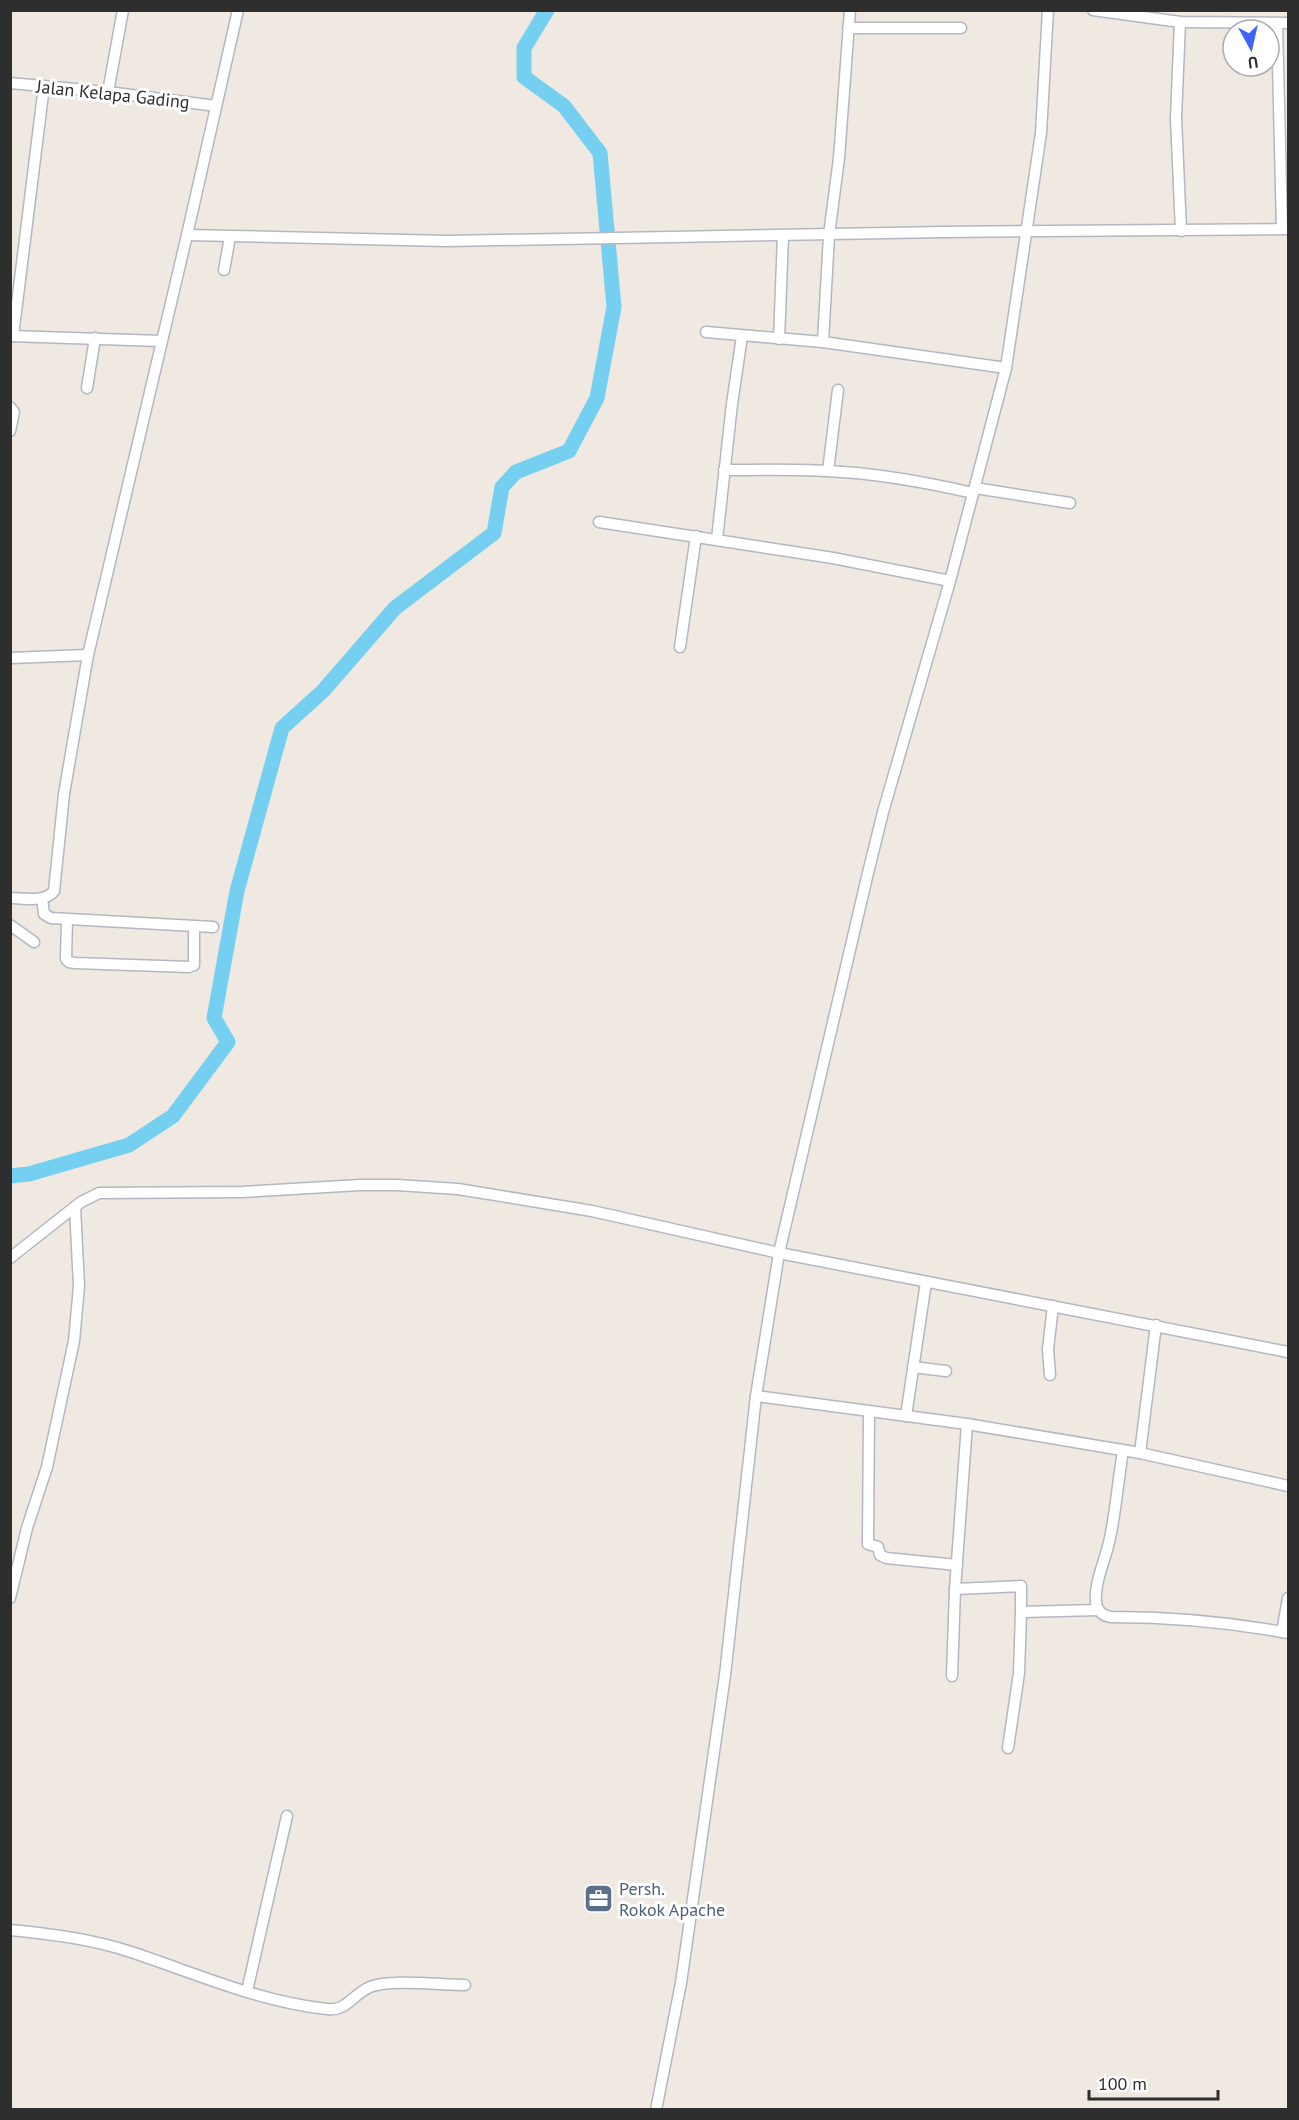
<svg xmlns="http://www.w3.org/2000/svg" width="1299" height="2120" viewBox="0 0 1299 2120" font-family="'PT Sans',sans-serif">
<rect width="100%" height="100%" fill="#efe9e1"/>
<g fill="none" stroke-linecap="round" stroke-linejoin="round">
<path stroke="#75cff0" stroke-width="15" d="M10,1176L29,1174L129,1145L173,1116L228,1042L214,1018L237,891L282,728L323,691L395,608L494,533L502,487L516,472L569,451L597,398L614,307L600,153L564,106L524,77V48L547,10"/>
<defs>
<g id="minor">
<path d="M1093,10L1180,22L1288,23"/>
<path d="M1180,22L1176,118L1181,231"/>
<path d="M1277,23L1282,229"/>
<path d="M848,28H961"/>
<path d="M10,83L108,92L216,106"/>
<path d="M108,92L123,10"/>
<path d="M187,235L447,241L943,232L1288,229"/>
<path d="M224,270L230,237"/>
<path d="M706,332L823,342L1006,368"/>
<path d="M10,336L161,341"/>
<path d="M13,336L44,86"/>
<path d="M779,339L783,236"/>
<path d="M823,342L829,235L839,158L850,10"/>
<path d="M87,388L95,338"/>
<path d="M10,407L14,412L10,431"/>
<path d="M724,470C758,470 793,469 827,471C876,473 925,482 973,493"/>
<path d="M828,471L838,390"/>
<path d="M975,488L1070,503"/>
<path d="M599,522L833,558L950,581"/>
<path d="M717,539L732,404L742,336"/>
<path d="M680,647L696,536"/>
<path d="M10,658L88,655"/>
<path d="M10,898C23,898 45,903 54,891L64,794L88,655L187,235L238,10"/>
<path d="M42,898L44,914L51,918L213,927"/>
<path d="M67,920L66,959L69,962L75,963L189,967L194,965V927"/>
<path d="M10,925L34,942"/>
<path d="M10,1258L81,1202L99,1193L242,1192L360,1185H397L458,1189L592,1211L779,1253L1288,1352"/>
<path d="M913,1367L946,1371"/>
<path d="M1050,1375L1048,1349L1053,1306"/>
<path d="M756,1396L967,1424L1140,1453L1288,1486"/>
<path d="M869,1412L868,1544L878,1547L880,1555L886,1558L957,1565"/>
<path d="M906,1416L926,1282"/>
<path d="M1123,1451C1118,1480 1116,1510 1110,1538C1106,1559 1094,1582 1096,1602C1097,1611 1103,1616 1111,1617C1171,1617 1229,1622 1288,1633"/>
<path d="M1140,1453L1156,1325"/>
<path d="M955,1589L1021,1586V1612L1098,1610"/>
<path d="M10,1598L27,1528L47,1467L74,1341L79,1286L75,1207"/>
<path d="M1282,1632L1288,1598"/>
<path d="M952,1676L955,1589L967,1424"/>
<path d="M1008,1748L1019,1673L1021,1612"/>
<path d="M10,1930C51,1934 92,1939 131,1952C195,1973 259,2002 327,2009C346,2012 353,1994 370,1987C390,1979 441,1985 465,1985"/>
<path d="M247,1991L287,1816"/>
<path d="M656,2110L681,1983L725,1675L756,1396L779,1253L867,877L883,812L950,581L1006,368L1041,133L1048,10"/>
</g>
</defs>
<use href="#minor" stroke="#b4b7c1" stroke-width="13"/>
<use href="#minor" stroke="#fff" stroke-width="10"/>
</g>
<defs>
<symbol id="office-square" viewBox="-11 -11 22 22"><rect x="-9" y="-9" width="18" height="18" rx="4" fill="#5c6f8a" stroke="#fff"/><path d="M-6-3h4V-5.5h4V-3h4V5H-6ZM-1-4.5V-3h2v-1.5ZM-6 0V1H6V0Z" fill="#fff"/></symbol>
</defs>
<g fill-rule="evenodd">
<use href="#office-square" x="582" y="1882" width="33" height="33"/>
</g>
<g text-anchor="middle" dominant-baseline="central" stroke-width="6" stroke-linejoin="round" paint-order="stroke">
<g font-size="18" fill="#2e2e2e" stroke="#fff">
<text transform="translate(113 94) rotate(6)">Jalan Kelapa Gading</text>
</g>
<g font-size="18" fill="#4e5e75" stroke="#fff" text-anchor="start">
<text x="619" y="1888">Persh.<tspan x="619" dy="21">Rokok Apache</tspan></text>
</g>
</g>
<rect width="1299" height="2120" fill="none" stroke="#2e2e2e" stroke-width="24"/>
<g transform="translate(1251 48) rotate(172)"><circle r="28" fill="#ffffff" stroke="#ababab" stroke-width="1.5"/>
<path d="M0-4.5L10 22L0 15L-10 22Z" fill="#4264fb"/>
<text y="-9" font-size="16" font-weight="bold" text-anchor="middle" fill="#2e2e2e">U</text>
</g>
<path d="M1089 2090v9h129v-9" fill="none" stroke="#2e2e2e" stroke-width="3"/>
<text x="1098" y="2090" font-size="18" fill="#2e2e2e" stroke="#ffffff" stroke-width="4.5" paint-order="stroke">100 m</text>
</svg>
